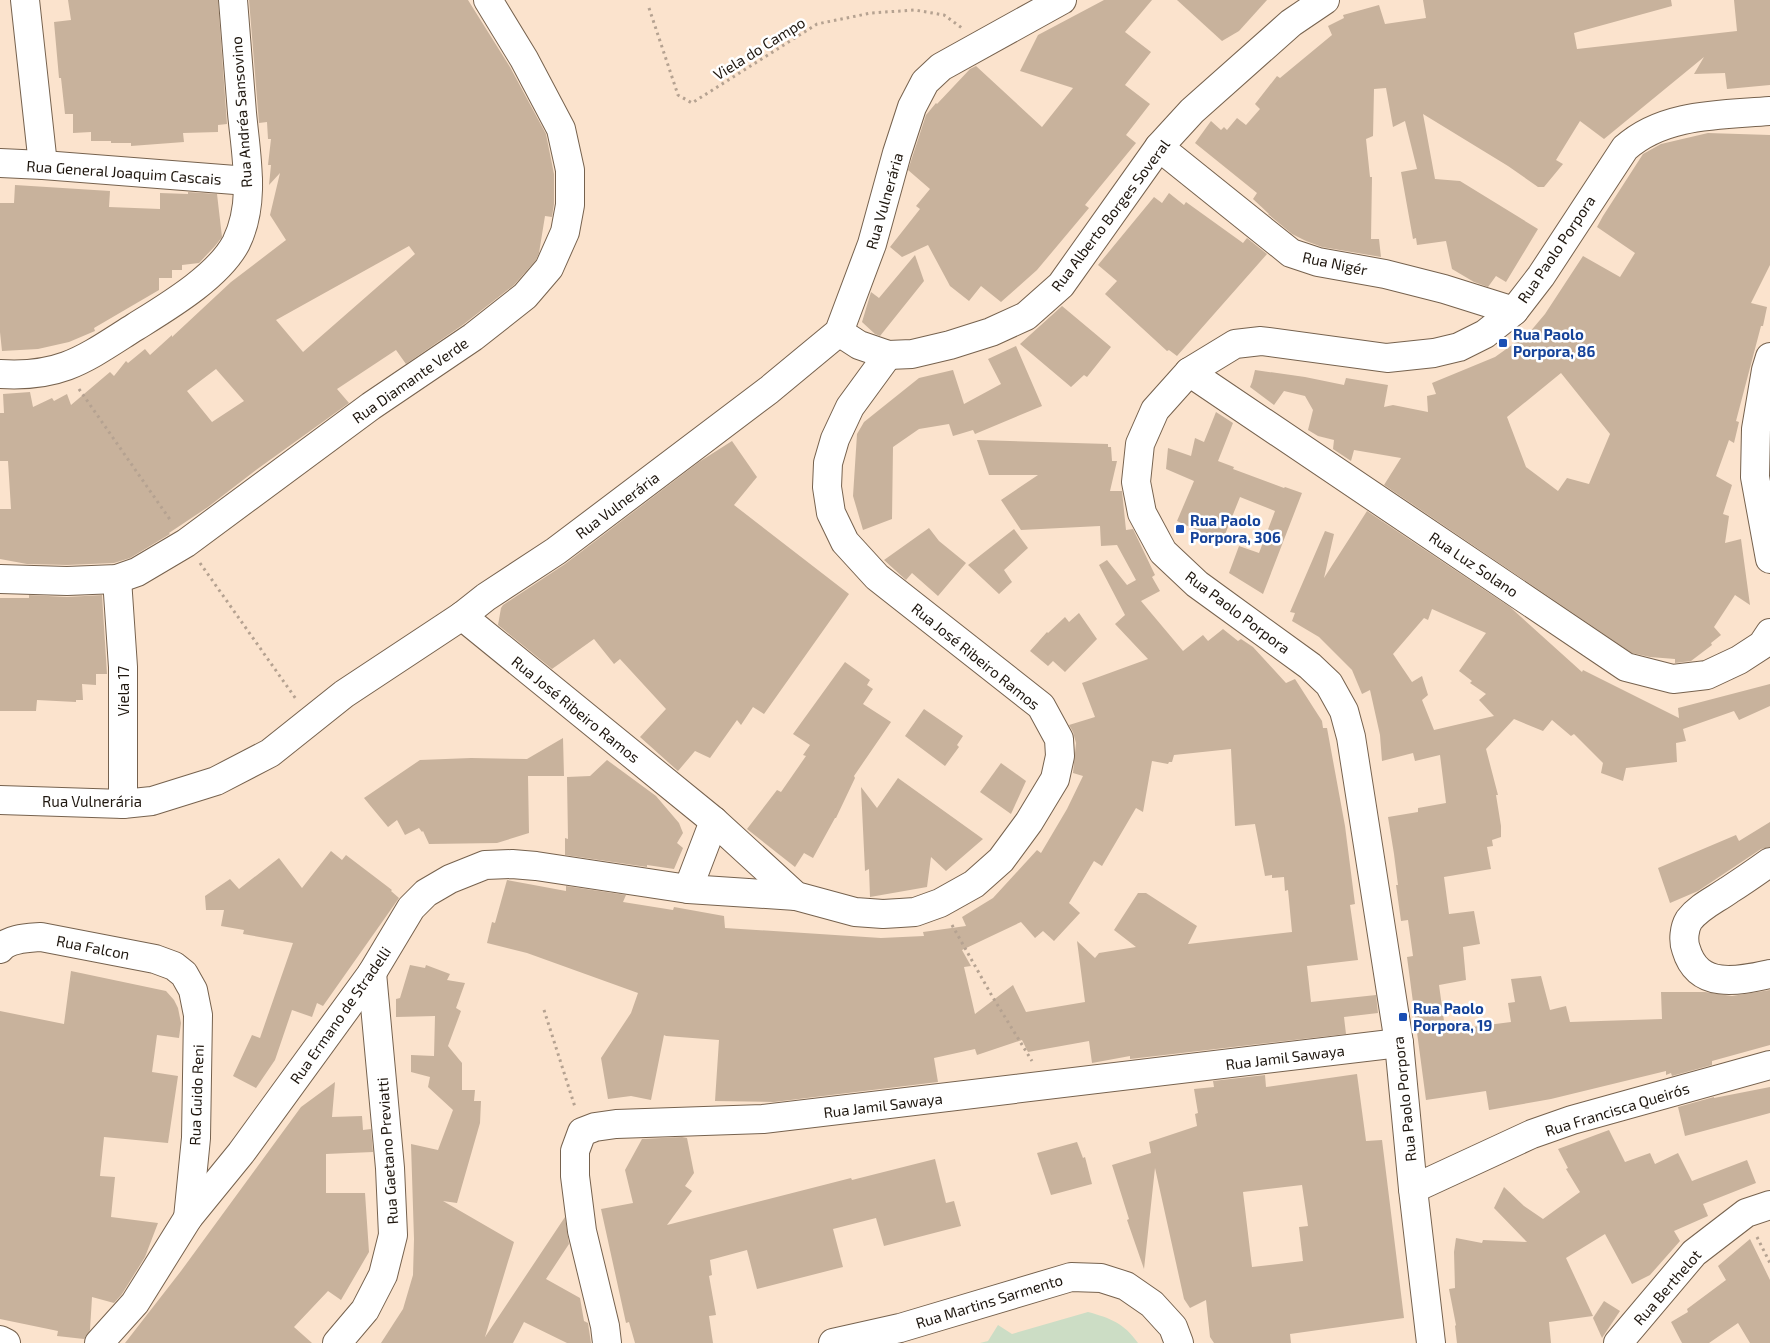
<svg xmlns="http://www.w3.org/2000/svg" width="1770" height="1343" viewBox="0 0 1770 1343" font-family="'Exo 2',sans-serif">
<rect width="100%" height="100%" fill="#fbe3cd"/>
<path fill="#ccddc5" d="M1088,1312C1110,1318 1124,1323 1138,1343H980L988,1341L998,1325L1012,1334Z"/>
<g fill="#c8b29c" fill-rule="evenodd">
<path d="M68,0H218L227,124L218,125V132L183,133L184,142L131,146V143H111V141H91V132L73,133V114H65L61,78H59L54,22L71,20Z"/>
<path d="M249,0H468L510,67L546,134L554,174V204L552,217L545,216L539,253L536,260L514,285L464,324L406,364L396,350L337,389L349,403L256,470L208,507L169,533L170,534L130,558L114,563L67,565L27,564L0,559V509H11L8,461H0V413H4L3,394L30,392L33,407L52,398L54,401L67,394L71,405L110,372L114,376L126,361L128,363L145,349L150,355L172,335V337L231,282L286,240L270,215L280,173L269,185L271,165H268L271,139H268L267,122L259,123ZM409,246L415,254L303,352L276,320ZM216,369L244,401L212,422L187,391Z"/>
<path d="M1104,0H1152L1125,32L1151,52L1125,85L1150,104L1126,135L1136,143L1085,205L1089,208L1037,270L1001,302L981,286L969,301L950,286L928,245L902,257L890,247L920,209L916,206L930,189L908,170L926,115L936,103L937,104L970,69L976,66L1042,127L1073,88L1020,71L1038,35Z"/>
<path d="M1177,0H1267L1239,31L1222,41Z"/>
<path d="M1423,0H1671L1672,6L1574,33L1577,49L1737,31L1734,0H1770V85L1727,89L1725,73L1694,74L1704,57L1604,139L1580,121L1556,160L1563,164L1544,187H1538L1508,166L1423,114L1435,179L1460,181L1538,229L1506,282L1496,276L1488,287L1474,282L1452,269L1446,241L1417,245L1416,238L1413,239L1401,172L1417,169L1405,121L1393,127L1386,88L1374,89L1373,136L1366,139L1370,177H1372L1371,239H1379L1381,257L1322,247L1306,241L1292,234L1268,214H1269L1253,199L1257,193L1195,143L1211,121L1221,130L1224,127L1227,130L1237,118L1246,125L1260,109L1255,104L1277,76L1280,78L1332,35L1328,26L1344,18L1343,15L1379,5L1385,24L1426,18Z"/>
<path d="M1708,133L1770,135V265L1751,303L1767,307L1763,326H1761L1736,421L1739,422L1734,443L1729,440L1716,476L1732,485L1723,514L1729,516L1725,543L1741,539L1750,605L1735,595L1714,627L1721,635L1711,643L1712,645L1691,661L1675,663V659L1650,657L1632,653L1384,485L1401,458L1354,450L1351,461L1333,449L1334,440L1318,436L1308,430L1313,410L1305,396L1284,391L1274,405L1250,387L1252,382L1255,370L1305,377L1344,385L1346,378L1388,385L1384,407L1393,405L1428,412L1427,396L1436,394L1432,383L1495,357L1529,333L1545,314L1583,256L1620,277L1635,253L1597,227L1603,216L1643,154L1661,144ZM1561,373L1610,434L1589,484L1567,478L1558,491L1526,467L1507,417Z"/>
<path d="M15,185L110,191L109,207L160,209V193L188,194V192L217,194L222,237L215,246L199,263L182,265V270H172V278H159V290L94,328L95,331L69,342L38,349L2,351L0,332V203H14Z"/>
<path d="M1169,193L1184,205L1186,202L1243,243L1247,238L1267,254L1177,356L1169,350L1167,351L1105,294L1117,281L1098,265L1154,197L1162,203Z"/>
<path d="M915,255L924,281L880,336L875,334L862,322L871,292L879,298Z"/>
<path d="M1062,306L1111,347L1087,377L1084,375L1071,387L1020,344Z"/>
<path d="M1016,346L1042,406L975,434L973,430L953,436L949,424L919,429L893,447L892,519L863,530L853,496L857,434L864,422L919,378L953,370L964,404L1001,384L988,359Z"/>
<path d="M1216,412L1233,423L1218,461L1234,467L1233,469L1284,488L1285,487L1302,493L1263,594L1229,573L1239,546L1259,553L1275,511L1240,497L1222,542L1177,521L1194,481L1166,469L1168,448L1191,456L1195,438L1204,442Z"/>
<path d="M977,440L1108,444V447H1111L1112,461H1117L1110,491H1122L1126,530L1133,529L1155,575L1152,577L1160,591L1141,601L1183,651L1203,635L1208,641L1223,629L1238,641L1241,639L1253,647L1286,683L1295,679L1322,721L1323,728H1327L1345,826L1355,904L1350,905L1358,960L1307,966L1311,1002L1376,995L1378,1013L1344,1017L1346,1034L1130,1059V1056L1092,1063L1089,1041L1028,1052L1022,1040L977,1055L975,1049L934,1058L938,1082L774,1102L715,1101L719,1040L666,1036L664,1035L651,1100L631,1096L608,1099L601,1058L631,1013L638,993L527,953L487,943L492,922L495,923L507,880L566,891V886L626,895L623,902L673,910L674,907L724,916L725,928L881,938L924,936L923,932L966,926L962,917L993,898L1037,850L1041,853L1067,809L1083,776L1073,773L1076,743L1073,732L1069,725L1095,717L1082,683L1148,659L1115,624L1125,615L1099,565L1107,560L1127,585L1136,580L1117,545L1101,546L1100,526L1021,530L1001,500L1038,475H989ZM1231,749L1235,826L1255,824L1265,876L1272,875V878L1284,877L1285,891L1288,890L1292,932L1188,944L1197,926L1146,893H1138L1114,930L1136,947L1099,953L1095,958L1077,941L1085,1002L1026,1012L1013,985L975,1014L964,967L971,966L962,950L1021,922L1035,938L1043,931L1054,941L1080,913L1069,903L1094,861L1102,866L1136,808L1143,812L1152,761L1168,764L1169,762H1172L1174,755Z"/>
<path d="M732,441L757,477L734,505L849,594L764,714L753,707L741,725L737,720L710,758L695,751L678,771L640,737L666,709L620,659L614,664L594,639L552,669L498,625L501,608L503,605L565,564L699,462Z"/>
<path d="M1367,511L1510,607L1582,672L1583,670L1679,718L1678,708L1770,684V706L1739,720L1734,711L1683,729L1686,741L1676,743L1677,762L1626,768L1623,781L1601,773L1603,763L1574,734L1571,736L1552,720L1543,731L1514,719L1486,749L1498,795H1496L1501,826V837L1492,840L1493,846L1487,847L1491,869L1444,877L1449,914L1474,911L1480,944L1463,947L1466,980L1439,985L1445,1028L1463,1026L1472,1027L1511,1022L1508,1003L1515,1002L1511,979L1541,976L1550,1010L1566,1006L1570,1022L1662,1019L1661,992H1705L1732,996L1770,990V1045L1712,1061V1065L1672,1076L1671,1073L1666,1075V1071L1551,1099L1489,1110L1486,1091L1426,1100L1407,957L1413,956L1408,920L1401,921L1396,885H1398L1394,854L1388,817L1418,812V808L1446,803L1440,755L1415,761L1413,753L1382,761L1380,735L1370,690L1362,694L1352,670L1319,637L1292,621L1295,613L1290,612L1325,531L1334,534L1324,578ZM1432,609L1486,633L1459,671L1472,681L1470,683L1486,694L1479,700L1494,716L1434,730L1422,700L1428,695L1422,676L1412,682L1393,654L1424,618L1428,620Z"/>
<path d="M929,528L939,541L966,563L938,596L912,573L906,580L884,560Z"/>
<path d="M1014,529L1028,548L1004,570L1012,582L999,594L968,565Z"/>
<path d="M29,595L67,597L102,595L107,674H96V685L82,684L83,700H76V702L37,700L36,711H0V598H29Z"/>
<path d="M1079,613L1097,639L1065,672L1053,661L1048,666L1030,651L1047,632L1048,633L1065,617L1069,622Z"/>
<path d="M845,662L870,680L867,685L873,689L863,704L891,722L854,776L855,778L836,818H835L813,858L804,853L795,867L747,829L777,790L781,792L806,756L803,755L810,745L793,734Z"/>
<path d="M924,709L963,736L957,745L959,747L945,766L905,736Z"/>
<path d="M563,738L564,776H528L529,833L497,843L429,844L423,831L422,832L419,828L405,835L397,820L388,827L364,798L420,760L471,758L527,759Z"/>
<path d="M607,760L656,796L679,823L683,833L677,843L683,848L674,869L647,865V867L565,855V838L568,839L567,777L590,776Z"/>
<path d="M1001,763L1026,781L1011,814L980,792Z"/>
<path d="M898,778L983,839L946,871L931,857L927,887L870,897L869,869L865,871L861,787L877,808Z"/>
<path d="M1770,822V847L1761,849L1698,891L1670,903L1658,868L1736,835L1739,841Z"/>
<path d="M331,851L342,860L346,855L392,890L391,891L399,898L323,1006L317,1003L312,1017L292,1010L275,1060L256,1088L233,1076L252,1035L260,1038L293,943L243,934L244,930L221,926L224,910H206L205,896L230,879L239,889L279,858L302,888Z"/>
<path d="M410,965L425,968L426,965L450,974L447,980L465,983L456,1008L461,1011L448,1046L462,1063V1090H475L474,1101H481L480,1123L457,1203L443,1201L514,1242L485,1337L565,1217L569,1244L546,1279L580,1298L584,1321L588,1323L591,1343H567L524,1322L513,1343H381L403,1309L413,1275L414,1239L411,1144L438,1150L453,1110L428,1087L430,1077L411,1072V1055L434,1056L435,1016L396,1017V999L400,998Z"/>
<path d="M71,971L166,991L174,1000L178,1008L181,1023L179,1038L157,1035L152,1072L178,1076L168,1143L104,1137L100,1176L115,1177L111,1217L158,1223L145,1257L122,1294L114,1303L92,1297L90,1330L84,1339L57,1336L58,1331L0,1319V1011L64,1024Z"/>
<path d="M1357,1074L1366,1141L1382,1140L1404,1318L1290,1334L1291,1343H1214L1210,1337L1206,1300L1190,1308L1184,1299L1155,1168L1144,1269L1127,1220L1129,1219L1112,1165L1151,1153L1149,1142L1197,1126L1195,1114L1198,1113L1194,1089L1214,1087L1213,1081L1265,1075L1266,1087ZM1302,1185L1308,1226L1299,1227L1303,1261L1252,1267L1243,1192Z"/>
<path d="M335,1082L332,1117L362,1116L363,1130L371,1129L373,1152L326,1154V1193H365L369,1252L341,1300L328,1291L294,1327L312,1343H125L181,1271L301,1107Z"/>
<path d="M1770,1087V1113L1685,1136L1678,1107L1714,1097V1098Z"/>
<path d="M1609,1130L1625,1162L1650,1153L1655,1164L1678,1153L1692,1181L1747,1160L1756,1183L1703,1204L1708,1216L1674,1231L1680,1241L1650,1275L1632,1284L1605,1234L1566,1258L1593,1316L1549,1322L1551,1343H1457L1455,1326L1456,1325L1449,1289L1455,1288L1454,1252L1456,1238L1482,1243L1483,1240L1527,1242L1494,1208L1504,1187L1524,1206L1543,1219L1580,1192L1566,1169L1568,1168L1558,1149Z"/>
<path d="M682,1137L687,1138L694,1173L685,1186L692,1191L667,1225L851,1178L852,1180L935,1159L946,1203L954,1201L961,1226L884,1246L876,1218L833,1229L843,1267L757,1289L747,1250L710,1260L712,1275L709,1276L716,1315L709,1316L713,1343H635L629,1322L626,1323L601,1209L633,1203L625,1170L642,1139Z"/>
<path d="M1077,1142L1083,1158L1085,1157L1092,1184L1051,1195L1037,1153Z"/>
<path d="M1750,1239L1770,1280V1343H1750L1738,1323L1709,1343H1682L1671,1322L1688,1312L1687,1309L1726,1280L1718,1266Z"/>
<path d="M1604,1301L1620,1311L1602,1338L1593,1318Z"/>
</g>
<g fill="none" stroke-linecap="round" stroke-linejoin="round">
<defs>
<g id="minor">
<path d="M25,0L43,165"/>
<path d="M1159,147L1291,253L1318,262L1385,274L1444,289L1514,311"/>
<path d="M0,163L43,165L248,181"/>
<path d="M839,332L859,345L888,355L912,354L950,345L991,332L1026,316L1061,285L1159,147L1192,111L1291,23L1325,0"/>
<path d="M1770,357L1766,370L1756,429L1755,477L1770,559"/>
<path d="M1189,372L1626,667L1673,679L1707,675L1739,660L1762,645L1770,633"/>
<path d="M0,374C62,378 86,358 135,327C167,307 218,277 236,243C256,203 246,156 242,113C239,75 236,38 233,0"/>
<path d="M0,579L67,581L117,579L137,572L186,543L371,406L473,337L525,296L549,268L565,232L570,205V170L561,129L524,59L488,0"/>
<path d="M117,579L123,667V804"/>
<path d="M462,616L714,821L796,896L855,912L883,914L900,913L915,912L940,903L974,884L1001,860L1029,822L1055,779L1060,756L1059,739L1041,706L877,577L845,542L831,513L827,487L828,463L835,439L850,407L888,355"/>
<path d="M0,800L123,804L152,801L216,781L270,753L344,694L462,616L486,597L556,551L769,390L839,332L872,244L897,153L912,107L925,82L941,67L1062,0"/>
<path d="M1770,862C1756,872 1743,881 1729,890C1715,900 1700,906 1689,920C1684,928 1683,941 1686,949C1698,990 1738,981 1770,974"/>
<path d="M688,889L714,821"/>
<path d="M0,949C9,938 28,938 41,937L155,959L174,966L184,974L193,990L198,1015L196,1138L188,1218"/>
<path d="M1413,1189L1532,1134L1572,1120L1770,1065"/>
<path d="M0,1340L6,1343"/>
<path d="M99,1343L135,1303L188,1218L241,1153L372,973L411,908L426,893L450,879L485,865L512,864L536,866L688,889L796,896"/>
<path d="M337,1343L365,1310L383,1275L393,1235L390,1168L372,973"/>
<path d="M607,1343L605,1326L582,1231L575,1176V1151L582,1132L595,1127L616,1124L763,1119L1399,1043"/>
<path d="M833,1343L900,1328L1071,1277L1101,1278L1126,1286L1152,1304L1173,1327L1179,1343"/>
<path d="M1431,1343L1413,1189L1399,1043L1351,737L1344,711L1329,684L1310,666L1197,584L1163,552L1142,513L1136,482L1140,444L1155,410L1189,372L1235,344L1261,341L1387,358L1434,353L1459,347L1485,334L1514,311L1541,276L1625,148C1664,113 1721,115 1770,111"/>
<path d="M1618,1343L1694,1253L1746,1213L1770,1205"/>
</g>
</defs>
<use href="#minor" stroke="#76624e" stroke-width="30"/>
<g stroke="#b5a291" stroke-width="3" stroke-dasharray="2.5 4" stroke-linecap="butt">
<path d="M649,8L678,95L692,103L817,24L871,13L915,10L944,15L962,28"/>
<path d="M79,389L171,521"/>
<path d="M200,563L296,699"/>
<path d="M952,925L992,996L1032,1061"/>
<path d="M544,1010L575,1107"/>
<path d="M1757,1237L1770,1263"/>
</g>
<use href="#minor" stroke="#fff" stroke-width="28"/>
</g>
<g fill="#1a4fb4" stroke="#fff" stroke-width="2">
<rect x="1498" y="338" width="10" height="10" rx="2.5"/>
<rect x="1175" y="524" width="10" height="10" rx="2.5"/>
<rect x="1398" y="1012" width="10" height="10" rx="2.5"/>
</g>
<g text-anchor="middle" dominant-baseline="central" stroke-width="5" stroke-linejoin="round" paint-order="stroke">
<g font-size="15" fill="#1f170f" stroke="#fff">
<text transform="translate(759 48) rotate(-32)">Viela do Campo</text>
<text transform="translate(241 112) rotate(-94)">Rua Andréa Sansovino</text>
<text transform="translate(124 172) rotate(4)">Rua General Joaquim Cascais</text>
<text transform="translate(884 201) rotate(-74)">Rua Vulnerária</text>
<text transform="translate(1110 215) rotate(-53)">Rua Alberto Borges Soveral</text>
<text transform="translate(1556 249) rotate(-56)">Rua Paolo Porpora</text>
<text transform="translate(1335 263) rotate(12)">Rua Nigér</text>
<text transform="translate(410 380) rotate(-35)">Rua Diamante Verde</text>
<text transform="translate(617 505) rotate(-37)">Rua Vulnerária</text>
<text transform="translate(1474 564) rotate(34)">Rua Luz Solano</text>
<text transform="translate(1238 612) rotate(37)">Rua Paolo Porpora</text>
<text transform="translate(976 656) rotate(39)">Rua José Ribeiro Ramos</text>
<text transform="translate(123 691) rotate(-90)">Viela 17</text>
<text transform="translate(576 709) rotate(39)">Rua José Ribeiro Ramos</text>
<text x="92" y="801">Rua Vulnerária</text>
<text transform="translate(93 947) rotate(11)">Rua Falcon</text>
<text transform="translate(340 1015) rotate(-55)">Rua Ermano de Stradelli</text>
<text transform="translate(1285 1057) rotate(-7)">Rua Jamil Sawaya</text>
<text transform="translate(196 1095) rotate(-88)">Rua Guido Reni</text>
<text transform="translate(1404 1099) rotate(-96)">Rua Paolo Porpora</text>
<text transform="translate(883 1105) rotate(-7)">Rua Jamil Sawaya</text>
<text transform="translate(1617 1109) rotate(-17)">Rua Francisca Queirós</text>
<text transform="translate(387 1151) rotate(-94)">Rua Gaetano Previatti</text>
<text transform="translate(1667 1287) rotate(-49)">Rua Berthelot</text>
<text transform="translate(989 1301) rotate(-17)">Rua Martins Sarmento</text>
</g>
<g font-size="15" font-weight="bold" fill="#164399" stroke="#fff" text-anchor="start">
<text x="1513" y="334">Rua Paolo<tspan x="1513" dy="17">Porpora, 86</tspan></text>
<text x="1190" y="520">Rua Paolo<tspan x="1190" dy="17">Porpora, 306</tspan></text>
<text x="1413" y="1008">Rua Paolo<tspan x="1413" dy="17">Porpora, 19</tspan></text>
</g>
</g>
</svg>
